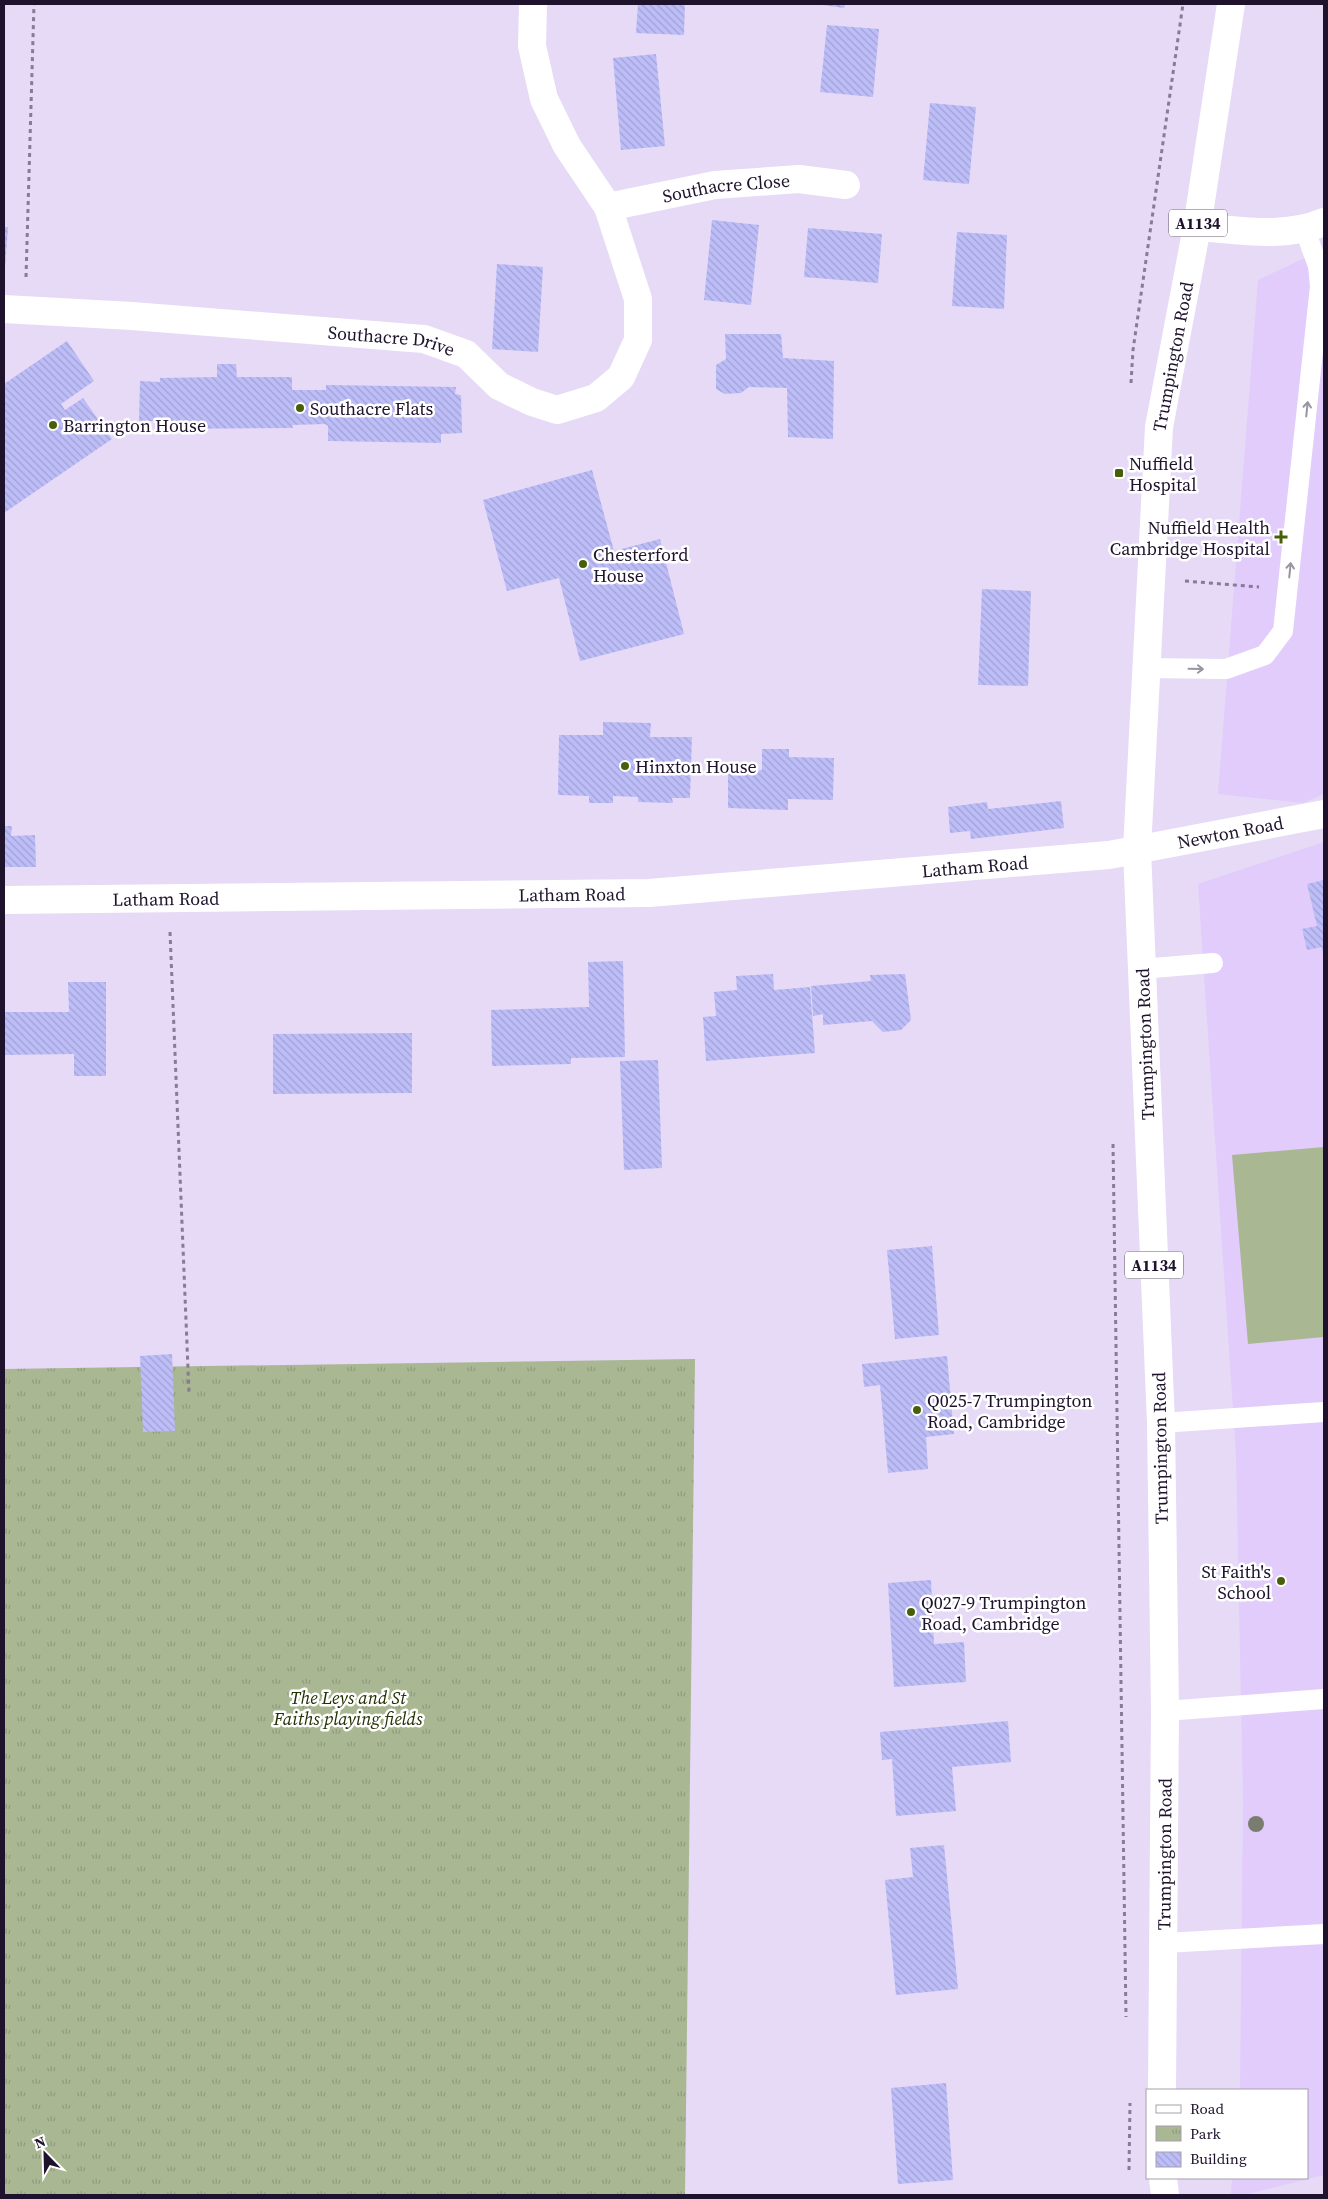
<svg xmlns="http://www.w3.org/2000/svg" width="1328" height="2199" viewBox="0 0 1328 2199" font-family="'Source Serif 4',serif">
<defs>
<pattern id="park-tufts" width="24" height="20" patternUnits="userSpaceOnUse" patternTransform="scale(1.25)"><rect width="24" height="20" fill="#a9b793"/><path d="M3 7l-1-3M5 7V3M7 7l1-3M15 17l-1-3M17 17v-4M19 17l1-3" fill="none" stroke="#919c7f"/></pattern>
<pattern id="building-back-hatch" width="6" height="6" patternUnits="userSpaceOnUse" patternTransform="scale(1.25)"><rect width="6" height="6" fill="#bdbdf8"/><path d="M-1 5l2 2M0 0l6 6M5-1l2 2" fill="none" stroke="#a2a1d5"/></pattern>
</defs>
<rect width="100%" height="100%" fill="#e6daf7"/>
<g fill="#e1ccfc">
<path d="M1324,249V794L1303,803L1218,794L1258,280Z"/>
<path d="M1324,842V2175L1244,2195H1231L1232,2178H1307V2090H1240L1243,1800L1236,1455L1198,884Z"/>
</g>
<path fill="#a9b793" d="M1324,1147V1337L1248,1344L1232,1155Z"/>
<path fill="url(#park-tufts)" d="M695,1359L685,2195H4V1369Z"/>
<g fill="url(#building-back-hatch)">
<path d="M638,4H685L684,35L636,33Z"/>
<path d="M815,4H845L844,8Z"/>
<path d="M827,25L879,29L873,97L820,92Z"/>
<path d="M656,54L665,146L621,150L613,58Z"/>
<path d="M930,103L976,107L969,184L923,180Z"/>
<path d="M712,220L759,225L751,305L704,300Z"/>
<path d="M4,227H8L5,268H4Z"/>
<path d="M808,228L882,234L878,283L804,277Z"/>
<path d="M957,232L1007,235L1004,309L952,306Z"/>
<path d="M497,264L543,267L538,352L492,349Z"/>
<path d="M725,334H781L783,358L834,361L833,439L788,437L787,388L749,387L741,393L725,394L716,389V365L726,359Z"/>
<path d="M67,341L94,381L61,404L65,410L83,398L112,439L4,513V384Z"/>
<path d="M217,364H236L237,377H292V390H326V385L456,387L455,394L461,395L462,433L441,434V443L328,441V426L325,424L292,425L293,428L160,429V421H139L140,381L160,382V378L217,377Z"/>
<path d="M592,470L614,551L660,539L684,634L580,661L559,578L507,591L483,500Z"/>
<path d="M982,589L1031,591L1028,686L978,685Z"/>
<path d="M603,722L651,723L650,737H692L690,798H672L673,803L638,802V797L613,796V803H589V796L558,795L559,735H603Z"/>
<path d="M762,749H789V757L834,758L833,800L788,799V810L728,808V770H762Z"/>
<path d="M1061,801L1064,828L971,839L970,831L950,833L948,807L987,802L988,809Z"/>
<path d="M4,826H12L11,836L35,835L36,867H4Z"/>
<path d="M1324,880V955H1323L1322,947L1307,950L1302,929L1317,926L1307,884Z"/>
<path d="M623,961L625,1057L571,1058V1064L492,1066L491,1010L589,1007L588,962Z"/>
<path d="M773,974L774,990L810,987L815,1053L706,1061L703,1017L716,1016L714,992L737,990L736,976Z"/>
<path d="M905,974L911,1020L901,1030L883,1032L872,1021L823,1025V1014L813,1016L811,986L871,981L870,975Z"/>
<path d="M68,982H106V1076H74V1054L4,1055V1012H69Z"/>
<path d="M412,1033V1093L273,1094V1034Z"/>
<path d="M658,1060L662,1168L624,1170L620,1061Z"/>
<path d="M932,1246L939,1335L895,1339L887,1250Z"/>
<path d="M172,1354L175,1431L143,1432L140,1356Z"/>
<path d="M947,1356L954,1434L926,1437L928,1469L888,1473L880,1385L864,1387L862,1364Z"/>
<path d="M931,1580L934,1644L964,1642L966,1682L894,1687L888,1583Z"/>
<path d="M1008,1721L1011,1762L952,1767L956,1811L896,1816L892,1759L882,1760L880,1732Z"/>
<path d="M944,1845L958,1989L896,1995L885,1880L913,1877L910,1848Z"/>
<path d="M946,2083L953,2180L898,2184L891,2088Z"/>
</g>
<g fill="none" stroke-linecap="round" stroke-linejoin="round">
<g stroke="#877b96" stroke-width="3" stroke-dasharray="4 4" stroke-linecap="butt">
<path d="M26,277L34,4"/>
<path d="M1131,383L1133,350L1183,4"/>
<path d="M1185,581L1259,587"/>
<path d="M170,932L189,1393"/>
<path d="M1113,1144L1126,2017"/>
<path d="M1129,2170L1130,2103"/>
</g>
<g stroke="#fff" stroke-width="20">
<path d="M1147,668L1226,669L1265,655L1283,631L1320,286L1318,266L1305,230"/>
<path d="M1141,969L1213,963"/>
<path d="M1161,1423L1324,1412"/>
<path d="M1165,1711L1324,1699"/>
<path d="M1165,1943L1324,1934"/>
</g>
<g stroke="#fff" stroke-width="28">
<path id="s1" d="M608,207L715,185L799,179L846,185"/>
<path d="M1197,227C1240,230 1284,239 1324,222"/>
<path id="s2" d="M4,309L132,316L424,339L466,354L499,386L532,402L557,410L596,398L621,377L638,340V299L608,207L567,146L544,99L532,46L533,4"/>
<path id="s3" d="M4,900L649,893L1109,855L1324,814"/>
</g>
<g stroke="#fff" stroke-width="28">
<path id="s4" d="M1162,2090L1165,1711L1161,1423L1137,850L1159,427L1197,227L1231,4"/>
<path d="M1163,2178L1165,2195"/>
</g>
</g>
<circle fill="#7b7c70" cx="1256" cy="1824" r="8"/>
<defs><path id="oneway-shaft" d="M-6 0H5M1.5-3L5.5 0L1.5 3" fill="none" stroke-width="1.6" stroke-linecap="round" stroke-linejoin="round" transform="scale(1.25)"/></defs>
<g stroke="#9a94a0">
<use href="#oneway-shaft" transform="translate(1307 409) rotate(-84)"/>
<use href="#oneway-shaft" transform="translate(1290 570) rotate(-84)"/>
<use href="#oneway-shaft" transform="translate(1196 669) rotate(1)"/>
</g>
<g fill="#485f09" stroke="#fff" stroke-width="2">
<circle cx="300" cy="408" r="5"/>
<circle cx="53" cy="425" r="5"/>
<rect x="1114" y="468" width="10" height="10" rx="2.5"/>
<path d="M1278.5 529.5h5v5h5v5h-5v5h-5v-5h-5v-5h5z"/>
<circle cx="583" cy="564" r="5"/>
<circle cx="625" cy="766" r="5"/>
<circle cx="917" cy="1410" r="5"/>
<circle cx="1281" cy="1581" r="5"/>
<circle cx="911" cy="1612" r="5"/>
</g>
<g text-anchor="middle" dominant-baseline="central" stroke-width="5" stroke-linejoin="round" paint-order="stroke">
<g fill="#fff" stroke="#62596b" stroke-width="1">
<rect x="1169" y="209.5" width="58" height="27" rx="4"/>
<rect x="1125" y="1251.5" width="58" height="27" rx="4"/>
</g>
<g font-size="16" font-weight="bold" fill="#1e122c">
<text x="1198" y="223">A1134</text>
<text x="1154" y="1265">A1134</text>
</g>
<g font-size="18" fill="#1e122c" stroke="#fff">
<text stroke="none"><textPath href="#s1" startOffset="120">Southacre Close</textPath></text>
<text stroke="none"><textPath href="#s2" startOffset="389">Southacre Drive</textPath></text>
<text stroke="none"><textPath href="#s4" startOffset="1736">Trumpington Road</textPath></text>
<text stroke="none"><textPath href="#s3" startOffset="1230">Newton Road</textPath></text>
<text stroke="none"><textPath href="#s3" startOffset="972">Latham Road</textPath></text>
<text stroke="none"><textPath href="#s3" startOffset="568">Latham Road</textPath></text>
<text stroke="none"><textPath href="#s3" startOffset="162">Latham Road</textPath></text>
<text transform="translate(1145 1044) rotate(-92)">Trumpington Road</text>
<text transform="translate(1160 1448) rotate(-91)">Trumpington Road</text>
<text stroke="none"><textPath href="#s4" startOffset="236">Trumpington Road</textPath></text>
</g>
<g font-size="18" fill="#1e122c" stroke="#fff" text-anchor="start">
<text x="310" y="408">Southacre Flats</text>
<text x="63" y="425">Barrington House</text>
<text x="1129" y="463">Nuffield<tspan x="1129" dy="21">Hospital</tspan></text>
<text x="1270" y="527" text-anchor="end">Nuffield Health<tspan x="1270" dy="21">Cambridge Hospital</tspan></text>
<text x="593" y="554">Chesterford<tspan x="593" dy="21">House</tspan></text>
<text x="635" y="766">Hinxton House</text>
<text x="927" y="1400">Q025-7 Trumpington<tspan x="927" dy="21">Road, Cambridge</tspan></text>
<text x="1271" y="1571" text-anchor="end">St Faith's<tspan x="1271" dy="21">School</tspan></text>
<text x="921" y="1602">Q027-9 Trumpington<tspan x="921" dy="21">Road, Cambridge</tspan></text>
</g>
<g font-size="18" font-style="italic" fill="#233002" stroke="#fff">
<text x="348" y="1697">The Leys and St<tspan x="348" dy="21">Faiths playing fields</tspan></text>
</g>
</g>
<rect width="1328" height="2199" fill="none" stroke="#1e122c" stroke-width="10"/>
<rect x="1146" y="2089" width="162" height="90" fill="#ffffff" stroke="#a5a0ab"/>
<rect x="1156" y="2105" width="25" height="8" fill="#ffffff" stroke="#a5a0ab"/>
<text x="1190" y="2114" font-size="15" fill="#1e122c">Road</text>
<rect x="1156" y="2126" width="25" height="15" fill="url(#park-tufts)" stroke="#a5a0ab"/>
<text x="1190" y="2139" font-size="15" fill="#1e122c">Park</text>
<rect x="1156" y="2152" width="25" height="15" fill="url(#building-back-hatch)" stroke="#a5a0ab"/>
<text x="1190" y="2164" font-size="15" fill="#1e122c">Building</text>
<g transform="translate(45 2154) rotate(337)" stroke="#ffffff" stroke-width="4" paint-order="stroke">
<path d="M0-4L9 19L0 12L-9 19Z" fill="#1e122c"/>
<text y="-8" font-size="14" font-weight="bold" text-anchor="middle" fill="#1e122c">N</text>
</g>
</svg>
